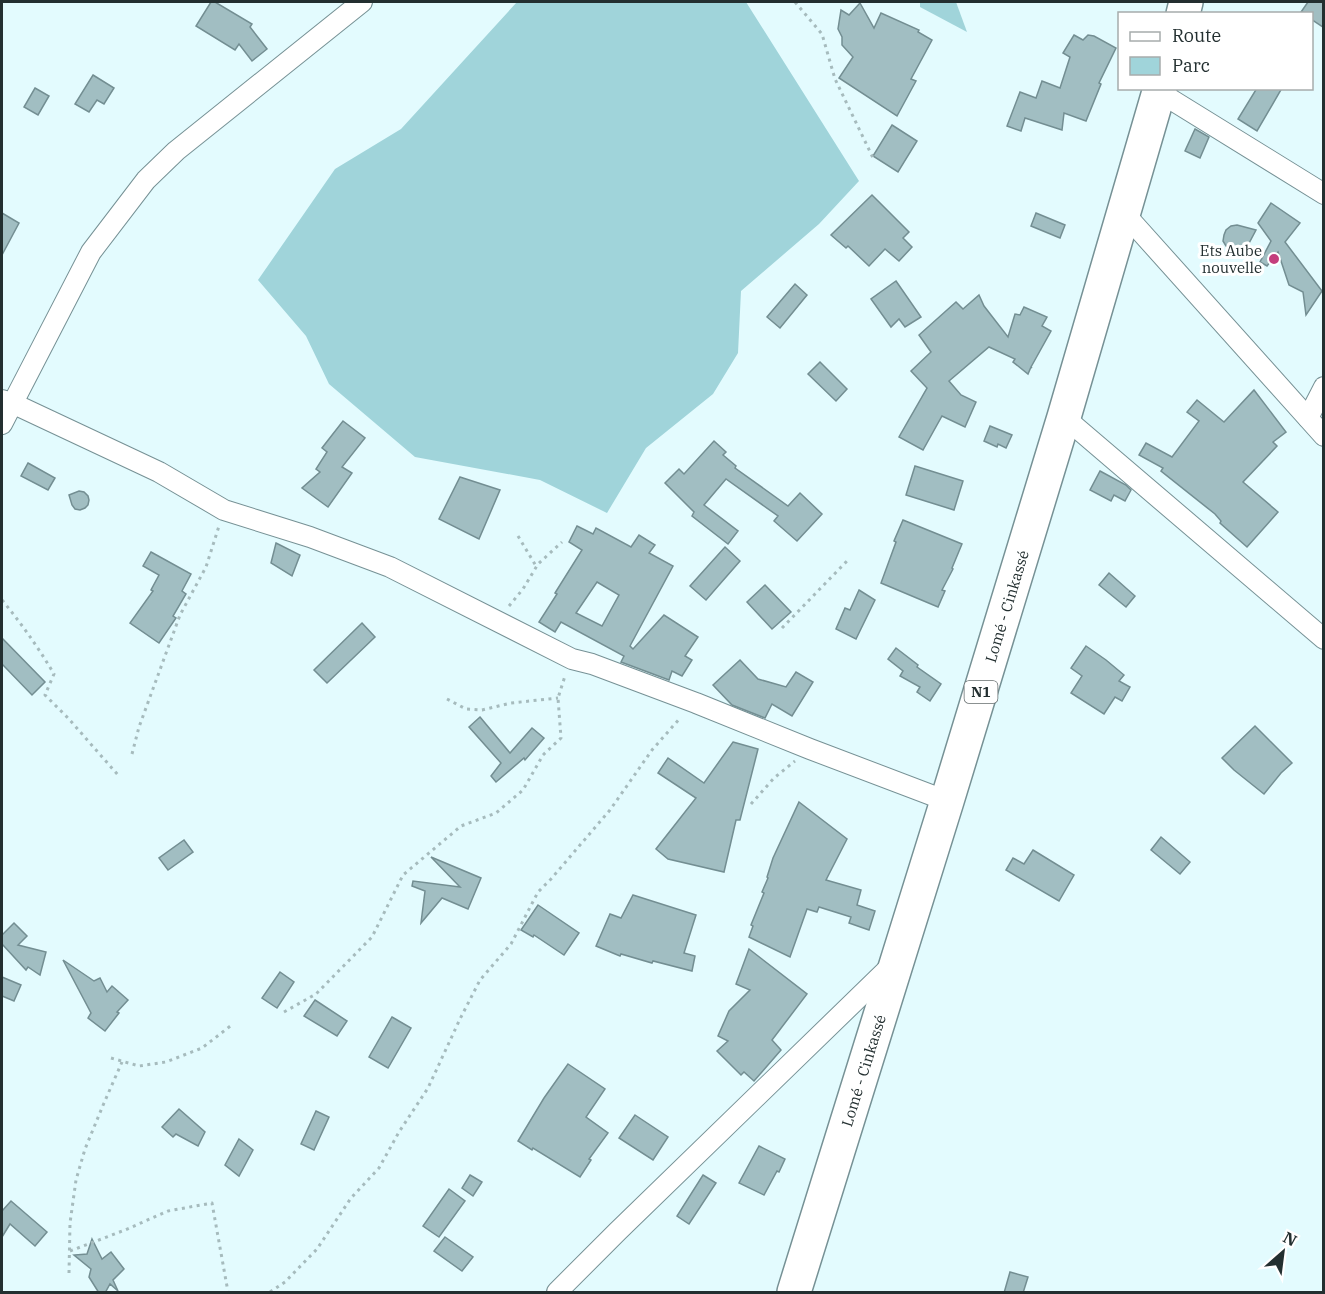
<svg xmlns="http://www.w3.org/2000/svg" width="1325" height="1294" viewBox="0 0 1325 1294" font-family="'IBM Plex Serif',serif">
<rect width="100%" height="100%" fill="#e3fbfe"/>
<g fill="#a0d4da">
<path d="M517,2H746L859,181L819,224L741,291L738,353L713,394L646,448L607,513L540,480L415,457L329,384L306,336L258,280L335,169L401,129Z"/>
<path d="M920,2H956L967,32L920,7Z"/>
</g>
<g fill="#a1bec2" stroke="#738e92" stroke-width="1.5" fill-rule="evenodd">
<path d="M211,2H215L252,24L250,27L267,49L252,61L239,44L235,50L196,26Z"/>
<path d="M1308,2H1323V27L1311,19V14L1301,12Z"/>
<path d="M860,3L874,28L881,13L919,30L918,32L932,40L911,79L916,81L897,116L839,78L853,57L842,45V37L838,29L841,10L849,15Z"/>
<path d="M1074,35L1083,40L1088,35L1094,36L1116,48L1099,83L1101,84L1086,121L1064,113L1062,130L1025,118L1021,131L1007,126L1020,92L1036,98L1042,81L1060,88L1070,57L1063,53Z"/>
<path d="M93,75L114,88L104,104L97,100L89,112L75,104Z"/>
<path d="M35,88L49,96L38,115L24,107Z"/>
<path d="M1257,88H1282L1257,131L1238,119Z"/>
<path d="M892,125L917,141L898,172L873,156Z"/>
<path d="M1195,129L1209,137L1200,158L1185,151Z"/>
<path d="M872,195L909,232L903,238L912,247L899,261L885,249L869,266L848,246L846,248L831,235Z"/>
<path d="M1271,203L1300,223L1285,242L1322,291L1306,315L1303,292L1289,285L1278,252L1267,266L1260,262L1271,241L1258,223Z"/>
<path d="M2,213L19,223L2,255Z"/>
<path d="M1036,213L1065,225L1060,238L1031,226Z"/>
<path d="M1237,225L1256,230L1247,247L1242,250L1236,252L1231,250L1226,246L1223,241L1224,235L1226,230L1231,226Z"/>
<path d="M896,281L921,317L905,327L899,319L891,327L871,299Z"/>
<path d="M795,284L807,295L780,328L767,317Z"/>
<path d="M979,295L984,306L1008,337L1015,314L1020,315L1024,307L1047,317L1042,326L1051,331L1031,367L1032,368L1031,367L1028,374L1013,362L1015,359L989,347L949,381L961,395L976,402L965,427L942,416L923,450L899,437L927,388L911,371L931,352L919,335L956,302L963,309Z"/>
<path d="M820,362L847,389L836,401L808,374Z"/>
<path d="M1254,390L1286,432L1273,442L1277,446L1243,482L1278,512L1247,547L1220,523L1221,521L1215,514L1161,471L1163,468L1139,455L1146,443L1172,457L1199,421L1187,412L1197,400L1224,422Z"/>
<path d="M343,421L365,438L342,467L352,473L328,507L302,488L320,472L316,469L327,452L322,448Z"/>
<path d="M990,426L1012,435L1006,448L998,444L997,447L984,441Z"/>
<path d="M714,441L726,452L723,455L736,466L735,468L788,506L800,493L822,514L797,541L774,521L778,516L726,479L704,505L738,531L728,544L692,516L694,512L665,483L679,469L684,474Z"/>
<path d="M28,463L55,478L48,490L21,476Z"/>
<path d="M915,466L963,481L954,510L906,495Z"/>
<path d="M1100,471L1126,485L1131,490L1125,501L1114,495L1111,501L1090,490Z"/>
<path d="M460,477L500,490L479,539L439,519Z"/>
<path d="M79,491L84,492L88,496L89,500L88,505L85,508L80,510L75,509L72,505L69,495Z"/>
<path d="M903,520L962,544L952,568L953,569L942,590L945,591L938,607L881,583L896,542L894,541Z"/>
<path d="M577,526L593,534L596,528L631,547L639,535L655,545L649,553L673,566L630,646L633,649L664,615L698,637L685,656L692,660L682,676L672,671L669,680L621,662L624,656L561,622L555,632L539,622L557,594L555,593L582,550L569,542ZM597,582L619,595L602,626L576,613Z"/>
<path d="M276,543L300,555L292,576L271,563Z"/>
<path d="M725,547L740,561L706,600L690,586Z"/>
<path d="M151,552L191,574L182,591L186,594L173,616L176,618L159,643L130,623L153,591L151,590L159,575L143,566Z"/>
<path d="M1109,573L1135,596L1126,607L1099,585Z"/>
<path d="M765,585L791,612L772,629L747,602Z"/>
<path d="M859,590L875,600L856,639L836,629L845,608L850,610Z"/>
<path d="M362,623L375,637L327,683L314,670Z"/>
<path d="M2,638L45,682L32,695L2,664Z"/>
<path d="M1086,646L1106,660L1124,675L1119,681L1130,687L1122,701L1115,697L1104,714L1071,693L1082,676L1071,668Z"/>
<path d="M896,648L918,665L917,667L941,684L930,701L917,692L920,687L900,676L903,671L888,659Z"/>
<path d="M740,660L758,679L786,687L796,672L813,682L792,716L772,704L765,718L732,705L713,685Z"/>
<path d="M480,717L510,753L532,728L544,738L525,760L524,758L496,782L491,776L501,763L469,727Z"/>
<path d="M1255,726L1292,763L1281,773L1264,794L1234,770L1222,758Z"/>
<path d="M733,742L758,749L740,820H736L724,872L668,859L656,849L696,798L658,773L668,758L704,783Z"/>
<path d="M799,802L847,839L826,880L861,890L857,905L875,911L869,930L849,923L851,917L819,907L817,912L807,909L790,957L749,937L753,926L751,925L764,893L762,892L768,878L767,877L773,858Z"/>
<path d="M1161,837L1190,862L1180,874L1151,850Z"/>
<path d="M184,840L193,852L168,870L159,858Z"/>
<path d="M1033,850L1074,875L1059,901L1006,870L1013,858L1024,864Z"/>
<path d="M431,857L481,878L468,909L442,898L421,923L425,891L412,886L413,881L460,887Z"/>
<path d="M633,895L696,915L684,953L695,956L692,971L653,961L652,963L621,954L620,956L596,946L610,914L621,918Z"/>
<path d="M538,905L579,933L564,955L534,935L533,937L521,930Z"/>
<path d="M14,923L27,936L18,945L46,952L40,975L28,967L26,970L2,944V935Z"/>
<path d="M749,949L807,994L772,1040L781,1050L754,1081L744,1072L741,1075L717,1051L728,1041L718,1036L729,1011L750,990L736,984Z"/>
<path d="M63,960L94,981L100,978L107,992L112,986L128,1000L117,1012L119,1013L105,1031L88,1018L91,1013Z"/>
<path d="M280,972L294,982L277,1008L262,998Z"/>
<path d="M2,977L21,985L14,1001L2,996Z"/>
<path d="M315,1000L347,1021L337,1036L304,1016Z"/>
<path d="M392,1017L411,1028L388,1068L369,1057Z"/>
<path d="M568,1064L605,1089L586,1117L608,1133L589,1159L591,1160L580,1177L533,1148L532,1150L518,1141L544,1098Z"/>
<path d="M179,1109L205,1132L198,1146L176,1134L173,1137L162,1127Z"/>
<path d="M316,1111L329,1117L314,1150L301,1144Z"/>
<path d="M635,1115L668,1137L653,1160L619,1138Z"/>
<path d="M239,1139L253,1150L239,1176L225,1165Z"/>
<path d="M759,1146L785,1159L779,1172L777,1171L764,1195L739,1183Z"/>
<path d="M470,1175L482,1182L473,1196L462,1188Z"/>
<path d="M703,1175L716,1183L689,1224L677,1216Z"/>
<path d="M449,1189L465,1201L439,1237L423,1226Z"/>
<path d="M11,1201L47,1232L35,1246L10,1224L2,1237V1211Z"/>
<path d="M445,1237L473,1257L462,1271L434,1251Z"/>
<path d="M92,1239L102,1259L111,1252L124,1269L113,1280L118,1291L110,1284L105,1293H99L89,1277L91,1269L74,1255L87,1254Z"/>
<path d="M1010,1272L1028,1277L1023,1293H1004Z"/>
</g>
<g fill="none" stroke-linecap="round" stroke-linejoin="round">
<defs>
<g id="minor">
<path d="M1159,92L1324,194"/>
<path d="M1124,213L1324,436"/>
<path d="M2,400L12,403L159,472L224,510L310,537L390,567L572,659L592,664L696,703L810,749L947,801"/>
<path d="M1064,417L1324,639"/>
<path d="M1308,418L1324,387"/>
<path d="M2,424L91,252L146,180L176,151L362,2"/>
<path d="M557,1292L618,1231L891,966"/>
</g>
<g id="trunk">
<path d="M1183,14L1186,2"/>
<path id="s1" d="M794,1292L947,801L1064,417L1160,88"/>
</g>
</defs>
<use href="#minor" stroke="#769195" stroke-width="22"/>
<use href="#trunk" stroke="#769195" stroke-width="36"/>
<g stroke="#a6bbbd" stroke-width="3" stroke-dasharray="3 4.5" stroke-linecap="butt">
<path d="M795,2L822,34L835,79L874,160"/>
<path d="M518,536L536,566"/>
<path d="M2,600C21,623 38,647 54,674L45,695L68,718L118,775"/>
<path d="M509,606L523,589L538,564L562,542"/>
<path d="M782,628L847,561"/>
<path d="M447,699L466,709L482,710L511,703L558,698"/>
<path d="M132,754L139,727L180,615L206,567L219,526"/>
<path d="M751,804L774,778L795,761"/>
<path d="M284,1012L316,994L372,937L403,875L461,826L496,813L523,790L543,755L561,738L558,698L565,676"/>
<path d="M111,1058L139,1066L166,1062L202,1048L233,1024"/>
<path d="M70,1251L125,1230L168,1211L212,1203L228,1292"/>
<path d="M69,1273L70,1223L76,1180L85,1149L104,1103L122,1062"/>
<path d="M270,1292L285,1282L317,1249L351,1198L379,1168L399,1132L428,1088L460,1019L480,980L511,944L538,892L551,879L610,810L652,750L681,717"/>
</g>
<use href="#minor" stroke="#fff" stroke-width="20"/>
<use href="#trunk" stroke="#fff" stroke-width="33"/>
</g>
<circle fill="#c43e7d" stroke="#fff" stroke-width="2" cx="1274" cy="259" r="6"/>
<g text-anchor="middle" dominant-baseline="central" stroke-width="6" stroke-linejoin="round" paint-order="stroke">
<rect fill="#fff" stroke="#656d6e" stroke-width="1.5" x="964.5" y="681" width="33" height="22" rx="4.5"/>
<g font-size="14" font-weight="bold" fill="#232f30">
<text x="981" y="692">N1</text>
</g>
<g font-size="15" fill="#232f30" stroke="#fff" text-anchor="end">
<text x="1262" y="250">Ets Aube<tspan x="1262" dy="17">nouvelle</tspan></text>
</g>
<g font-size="15" fill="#232f30" stroke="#fff">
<text stroke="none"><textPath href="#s1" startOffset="718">Lomé - Cinkassé</textPath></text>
<text stroke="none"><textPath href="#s1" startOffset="232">Lomé - Cinkassé</textPath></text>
</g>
</g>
<rect width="1325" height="1294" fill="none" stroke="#232f30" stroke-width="6"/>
<rect x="1118" y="12" width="195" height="78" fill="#ffffff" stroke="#a7acac" stroke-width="1.5"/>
<rect x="1130" y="32" width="30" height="9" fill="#ffffff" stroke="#a7acac" stroke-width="1.5"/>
<text x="1172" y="42" font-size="18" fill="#232f30">Route</text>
<rect x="1130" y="57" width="30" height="18" fill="#a0d4da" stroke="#a7acac" stroke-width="1.5"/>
<text x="1172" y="72" font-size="18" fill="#232f30">Parc</text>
<g transform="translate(1283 1252) rotate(28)" stroke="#ffffff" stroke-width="4.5" paint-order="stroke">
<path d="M0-4.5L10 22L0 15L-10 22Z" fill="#232f30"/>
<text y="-9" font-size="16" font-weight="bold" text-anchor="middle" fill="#232f30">N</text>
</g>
</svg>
